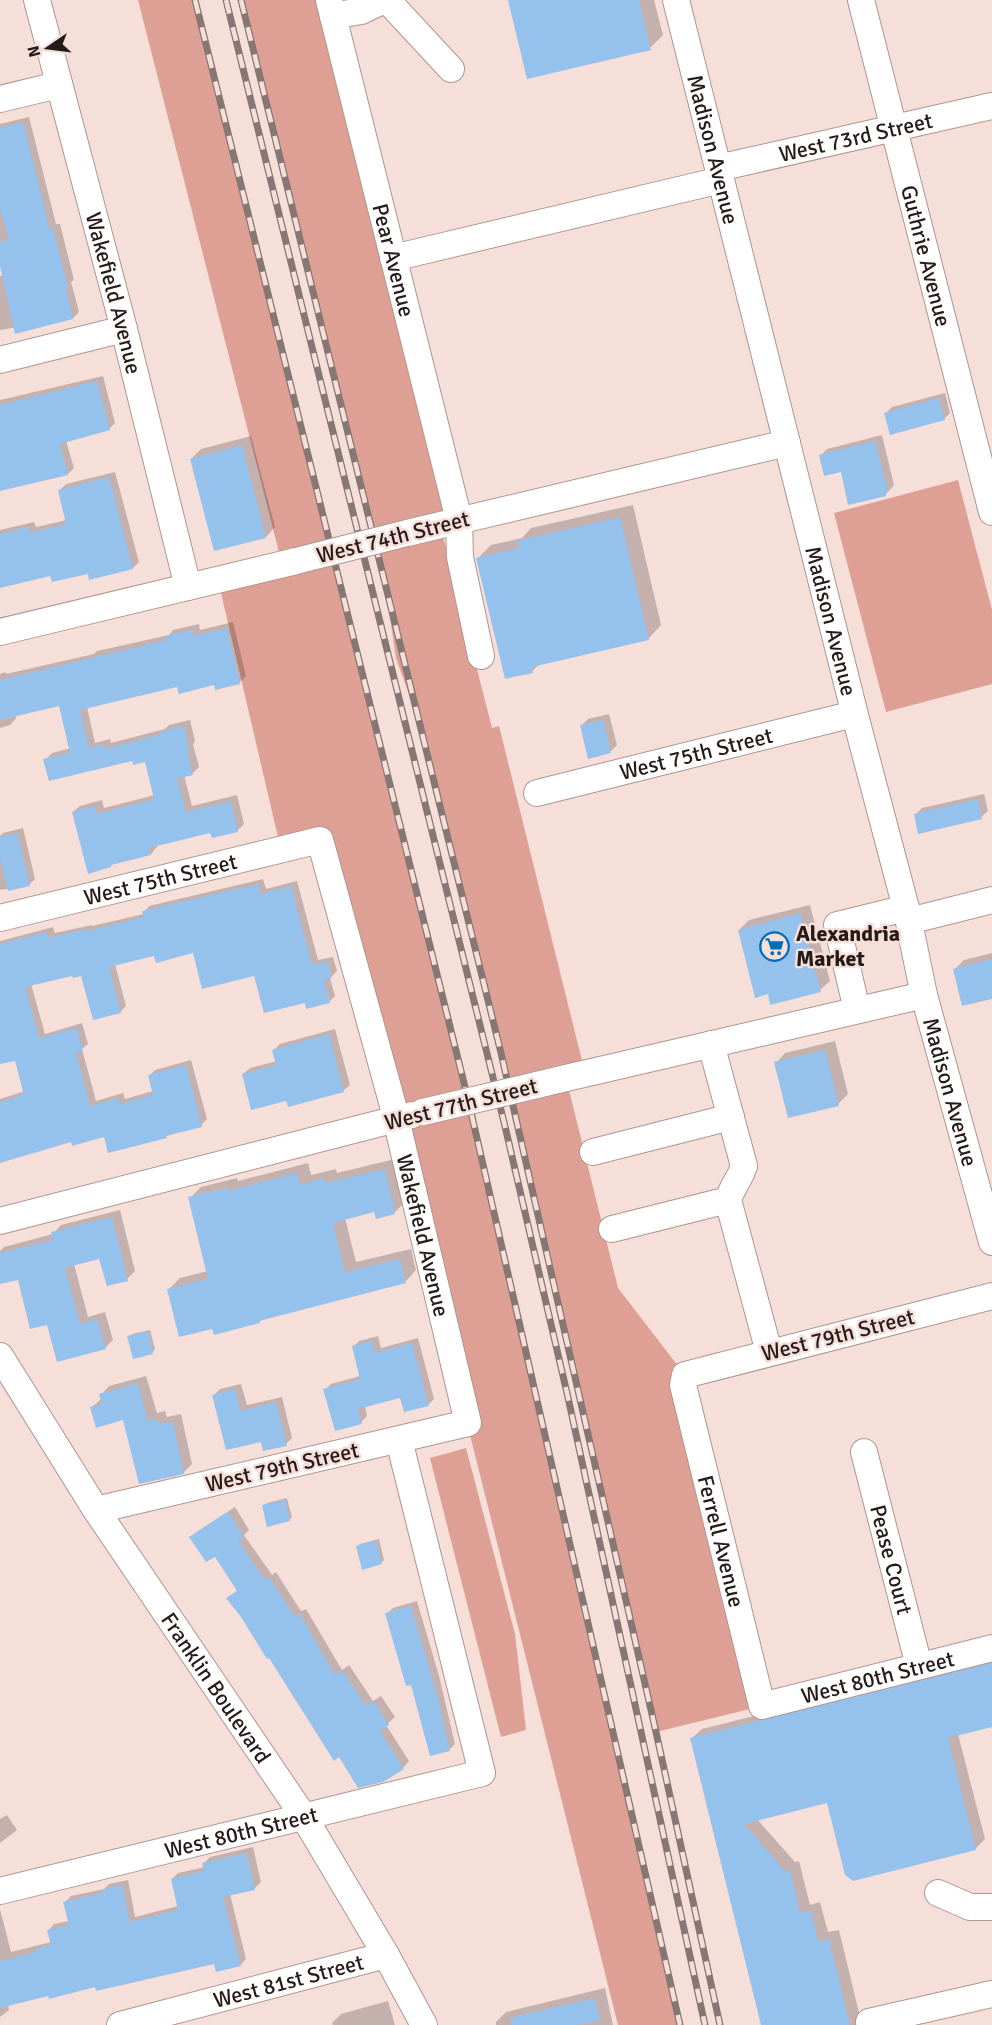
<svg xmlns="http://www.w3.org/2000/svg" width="992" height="2025" viewBox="0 0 992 2025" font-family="Signika,sans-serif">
<rect width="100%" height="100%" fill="#f6ded9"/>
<g fill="#dea094">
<path d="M138,0H195L468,1099L680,2025H618L321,841L281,850L218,580L282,564Z"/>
<path d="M241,0H329L459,520L440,525L492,728L499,726L585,1073L566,1078L618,1288L685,1375L762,1706L656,1732L501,1053L422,731L396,658L385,584Z"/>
<path d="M958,480L992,610V684L886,712L834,513Z"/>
<path d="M466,1448L515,1634L526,1730L501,1737L430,1458Z"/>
</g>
<g fill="#0003">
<path d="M510,0H654L663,35L650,48Z"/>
<path d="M29,117L56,224H60L74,280L71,282L79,312L73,318L0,330V276L4,275L0,259V124Z"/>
<path d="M103,376L115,423L109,429L66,441L74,468L68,474L0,490V400Z"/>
<path d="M945,393L950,413L944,419L886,413L892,407Z"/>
<path d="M882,435L894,485L885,495L842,470L821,455L827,449Z"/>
<path d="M251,436L275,527L266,537L191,459L201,449Z"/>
<path d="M115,472L139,562L133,568L51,574L0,587V530L34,522L36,527L67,520L60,490L66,484Z"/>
<path d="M633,505L661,625L649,638L540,664L532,671L478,558L491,545L522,538L531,528Z"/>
<path d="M233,622L246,676L240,682L178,686L87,707L95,743L110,739L111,743L165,729L169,725L190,720L195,741L193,744L199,767L192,774L184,775L192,806L237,795L244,824L237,831H212L157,845V847L151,854L113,863L111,866L73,812L80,806L102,800L104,808L155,795L146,760H45L52,753L71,748L60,704L16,715V718L10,725L0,728V674L6,672V674L94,654L97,651L169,635L173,630L199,624L200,630Z"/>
<path d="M609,714L617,745L610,752L581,726L588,719Z"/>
<path d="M984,794L988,811L981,817L915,815L922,808Z"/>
<path d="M23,828L35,879L29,885L0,890V836L3,833Z"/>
<path d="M263,879L266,889L297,881L318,960L333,957L337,971L330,978L335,996L329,1002L306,1001L255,974L194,951L155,954L115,964L126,1006L120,1012L83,975L73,974L31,984L45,1034L82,1023L88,1044L82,1049L96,1101L123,1093L125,1099L153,1091L149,1076L155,1070L191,1060L207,1119L201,1125L170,1133L166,1137L105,1135L73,1140L0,1141V1099L25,1091L16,1059L0,1063V941L53,927L55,933L92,925V926L144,914V912L149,906Z"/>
<path d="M810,905L830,981L820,990L739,930L749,920Z"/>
<path d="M992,953V997L955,969L964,960Z"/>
<path d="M335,1029L350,1085L343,1091L287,1100L243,1074L250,1068L277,1061L274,1050L280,1044Z"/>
<path d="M835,1041L848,1094L838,1104L776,1063L785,1053Z"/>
<path d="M395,1159L405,1202L394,1213L376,1210L345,1218L356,1262L411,1249L416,1270L406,1281L263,1318L259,1322L213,1327L169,1289L180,1278L208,1271L190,1198L201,1187L237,1178L238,1181L308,1163L311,1175L336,1169L337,1173Z"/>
<path d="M120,1210L135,1271L127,1279L100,1257L74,1264L88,1317L105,1312L113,1340L105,1348L48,1323L19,1278L0,1271V1251L4,1247L53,1234L61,1225Z"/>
<path d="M150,1330L155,1349L153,1352L129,1337L132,1334Z"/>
<path d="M378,1336L381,1348L418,1338L434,1399L428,1405L402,1396L365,1406L367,1416L361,1422L325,1390L331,1384L360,1376L353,1347L359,1341Z"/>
<path d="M146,1376L157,1413L165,1411L167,1417L181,1414L192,1464L183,1473L124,1418L92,1407L102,1398L101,1395L109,1386Z"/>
<path d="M241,1384L247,1405L282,1397L292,1438L286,1444L262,1440L213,1396L220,1389Z"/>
<path d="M287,1498L292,1517L289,1520L264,1506L267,1503Z"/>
<path d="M235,1507L249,1530L244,1535L272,1575L276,1572L301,1611L306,1609L342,1670L349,1665L373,1701L381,1696L395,1717L386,1725L409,1761L403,1768L242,1616L228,1598L238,1590L215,1554L191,1538L198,1531Z"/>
<path d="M379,1539L384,1560L381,1563L357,1547L360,1544Z"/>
<path d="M417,1601L439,1676L455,1744L449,1750L412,1683L387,1614L393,1608Z"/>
<path d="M992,1657V1725L958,1734L985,1839L975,1849L828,1802L757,1819L795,1862L799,1861L810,1905L820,1902L828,1932L839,1930L862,2025H763L692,1738L702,1729Z"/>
<path d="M7,1815L17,1830L0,1843V1819Z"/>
<path d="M253,1847L261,1882L255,1888L230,1894L246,1959L240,1965L216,1963L49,1994L8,2005L9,2010L0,2017V1909L11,1952L51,1942L49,1930L54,1924L69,1921L65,1902L71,1896L104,1889L109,1884L128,1880L135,1917L178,1906L172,1879L178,1873L205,1867L204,1863L210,1857Z"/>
<path d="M605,1988L613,2025H496V2022L506,2012Z"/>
<path d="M388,2001L395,2025H333L332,2023L341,2014Z"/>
</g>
<g fill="#95c1ed">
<path d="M508,0H639L651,50L527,79Z"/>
<path d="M23,122L50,230L53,229L68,287L66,288L73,319L15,334L0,266V242L9,240L0,208V128Z"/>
<path d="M97,381L110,430L60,444L68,475L0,491V405Z"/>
<path d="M939,398L945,420L890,435L884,413Z"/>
<path d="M875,441L888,492L886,493V496L848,505L841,472L824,476L819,455Z"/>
<path d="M242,445L266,538L214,551L190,459Z"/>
<path d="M109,477L133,569L89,580L88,574L52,582L50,576L0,588V534L29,527L30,533L66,524L58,490Z"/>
<path d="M620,517L649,640L532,667L533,673L505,679L476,558L519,548L517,541Z"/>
<path d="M227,628L240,684L215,690L214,685L179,694L177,687L80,710L89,748L104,744L105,749L161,734V731L184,726L189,749L187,750L193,775L177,779L186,812L231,801L238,832L212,838L210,833L149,848L151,855L111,865V867L88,874L72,812L95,806L97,814L154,799L145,762L133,765L132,761L49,781L43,759L70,753L59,706L0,720V680L166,640L165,636L192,630L194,636Z"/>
<path d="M603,720L611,753L588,759L580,725Z"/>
<path d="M978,799L982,819L918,834L914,814Z"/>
<path d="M17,833L30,886L8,891L0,858V837Z"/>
<path d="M258,884L261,894L291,886L312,965L327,961L332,978L324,980L330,1003L306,1009L305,1003L264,1013L254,976L202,989L193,953L156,963L154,956L109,967L121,1013L93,1020L81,976L73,978L72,976L25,987L39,1038L77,1028L83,1051L76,1053L90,1106L118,1098L119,1104L153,1095L148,1075L186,1065L202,1127L166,1136L167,1138L108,1153L104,1137L72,1146L71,1142L0,1163V1102L24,1095L15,1061L0,1064V944L47,932L49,938L86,929L87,931L144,917L142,911Z"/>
<path d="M800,913L821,992L770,1005L768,994L755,998L738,930Z"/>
<path d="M992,959V999L962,1006L953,969Z"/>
<path d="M329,1034L344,1092L288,1107L286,1101L251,1110L242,1074L276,1065L272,1050Z"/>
<path d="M825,1050L839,1106L788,1118L774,1062Z"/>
<path d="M385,1169L395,1214L376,1219L374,1212L333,1223L345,1272L400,1259L406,1283L259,1321L260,1323L214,1335L212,1329L179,1337L167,1289L208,1279L188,1197L227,1188L228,1191L297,1173L300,1185L325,1178L326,1183Z"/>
<path d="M112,1217L128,1281L107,1286L99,1259L65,1268L80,1324L97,1319L106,1349L57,1362L47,1325L30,1329L18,1280L0,1284V1253L53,1240L51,1232Z"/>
<path d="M148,1331L153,1354L133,1359L127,1336Z"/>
<path d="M372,1341L375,1353L412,1343L429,1406L404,1412L400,1398L358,1409L362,1424L335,1431L323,1389L360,1379L352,1346Z"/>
<path d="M138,1383L148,1421L157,1419L159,1425L173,1422L184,1474L139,1484L123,1420L96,1428L90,1407L102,1404L99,1394Z"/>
<path d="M235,1389L241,1411L276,1402L287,1446L263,1451L261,1442L226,1450L212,1395Z"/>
<path d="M285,1500L290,1521L267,1527L262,1505Z"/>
<path d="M228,1512L244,1537L238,1541L265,1580L269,1577L294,1616L300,1614L335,1675L342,1670L366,1706L374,1701L389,1725L380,1731L404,1769L383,1782L358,1788L339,1757L334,1761L269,1658L267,1659L241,1617L226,1598L237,1591L215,1557L206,1562L189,1537Z"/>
<path d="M376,1541L382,1564L362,1570L356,1546Z"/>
<path d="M411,1606L439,1702L450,1751L430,1756L411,1685L406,1686L385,1613Z"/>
<path d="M992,1663V1727L948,1738L976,1850L853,1881L845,1875L827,1803L744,1824L785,1871L790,1870L800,1913L811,1911L818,1941L829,1939L850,2025H761L690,1738Z"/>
<path d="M247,1853L255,1890L223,1897L241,1966L216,1972L214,1964L96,1991L95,1987L49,1999L48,1996L0,2008V1961L36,1952V1949L51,1945L47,1930L69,1925L63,1902L102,1893L101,1890L122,1885L130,1922L178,1910L171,1879L204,1871L202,1863Z"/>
<path d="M595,1998L600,2020L579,2025H511L510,2018Z"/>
</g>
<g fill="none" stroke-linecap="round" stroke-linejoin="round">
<defs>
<g id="minor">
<path id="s1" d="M37,0L124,329L188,587"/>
<path id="s2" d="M329,0L459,520L460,557L481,656"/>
<path d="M387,0L451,69"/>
<path id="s3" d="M676,0L856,719L906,908L924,995L992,1242"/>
<path id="s4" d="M861,0L992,512"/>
<path d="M333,16L361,11L384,0"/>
<path d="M0,99L58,85"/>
<path id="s5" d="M718,168L992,106"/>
<path d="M393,258L721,180"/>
<path d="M0,360L124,329"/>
<path d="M407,533L787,443"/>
<path d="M0,632L296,561"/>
<path id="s6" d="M537,793L854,714"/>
<path id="s7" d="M0,918L320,840L392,1102L468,1423L96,1510"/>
<path d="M909,921L992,900"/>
<path d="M857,1010L837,925L906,908"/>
<path d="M711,1044L744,1166C740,1179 732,1187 728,1200L769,1352"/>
<path d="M566,1078L924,995"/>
<path d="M593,1152L731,1117"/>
<path d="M0,1221L412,1115"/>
<path d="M612,1229L728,1200"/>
<path id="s8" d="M992,1296L685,1375L683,1385L762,1706L992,1648"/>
<path id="s9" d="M0,1356L96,1510L304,1817L386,1955L424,2025"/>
<path id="s10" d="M864,1452L919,1666"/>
<path id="s11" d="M0,1891L482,1773L399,1440"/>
<path d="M938,1893L970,1907H992"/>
<path d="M869,2022L992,1994"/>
<path id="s12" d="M120,2025L386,1955"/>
</g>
</defs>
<use href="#minor" stroke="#ad9691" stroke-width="28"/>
<use href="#minor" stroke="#fff" stroke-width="26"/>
<defs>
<g id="rail">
<path d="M195,0L468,1099L680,2025"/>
<path d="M226,0L504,1122L567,1393L705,2025"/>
<path d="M241,0L501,1053L656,1732L720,2025"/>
</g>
</defs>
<use href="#rail" stroke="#877774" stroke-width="7"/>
<use href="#rail" stroke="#f6ded9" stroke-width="4.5" stroke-dasharray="14" stroke-linecap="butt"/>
<defs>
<g id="minor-bridge">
<path d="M296,561L407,533"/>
<path d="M423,1112L566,1078"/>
</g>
</defs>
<use href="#minor-bridge" stroke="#ad9691" stroke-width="28" stroke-linecap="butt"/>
<use href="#minor-bridge" stroke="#fff" stroke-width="26"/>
</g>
<defs>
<symbol id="supermarket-ring" viewBox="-11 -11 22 22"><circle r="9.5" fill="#f6ded9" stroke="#006db8" stroke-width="1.5"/><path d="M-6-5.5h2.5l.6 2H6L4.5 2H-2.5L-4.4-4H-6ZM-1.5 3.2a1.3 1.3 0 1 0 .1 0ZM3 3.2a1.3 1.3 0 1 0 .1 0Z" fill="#006db8"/></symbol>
</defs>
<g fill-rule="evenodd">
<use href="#supermarket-ring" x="758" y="930" width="33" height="33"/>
</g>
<g text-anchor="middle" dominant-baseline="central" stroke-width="5" stroke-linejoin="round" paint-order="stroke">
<g font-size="22" fill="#251c1a" stroke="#f6ded9">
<text stroke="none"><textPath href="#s5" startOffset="141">West 73rd Street</textPath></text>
<text stroke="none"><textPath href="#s3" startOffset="154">Madison Avenue</textPath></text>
<text stroke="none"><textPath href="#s4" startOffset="264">Guthrie Avenue</textPath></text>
<text stroke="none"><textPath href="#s2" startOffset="268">Pear Avenue</textPath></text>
<text stroke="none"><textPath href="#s1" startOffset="303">Wakefield Avenue</textPath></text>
<text transform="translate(393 537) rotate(-14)">West 74th Street</text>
<text stroke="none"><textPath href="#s3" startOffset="640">Madison Avenue</textPath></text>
<text stroke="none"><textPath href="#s6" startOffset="164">West 75th Street</textPath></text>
<text stroke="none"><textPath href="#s7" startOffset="165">West 75th Street</textPath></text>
<text stroke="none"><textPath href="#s3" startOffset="1126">Madison Avenue</textPath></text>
<text transform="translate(461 1104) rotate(-14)">West 77th Street</text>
<text stroke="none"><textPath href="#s7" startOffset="738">Wakefield Avenue</textPath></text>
<text transform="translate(838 1335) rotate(-14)">West 79th Street</text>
<text transform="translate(282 1467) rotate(-13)">West 79th Street</text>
<text stroke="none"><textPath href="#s8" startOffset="488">Ferrell Avenue</textPath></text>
<text stroke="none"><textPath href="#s10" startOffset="111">Pease Court</textPath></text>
<text stroke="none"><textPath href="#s8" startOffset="777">West 80th Street</textPath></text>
<text stroke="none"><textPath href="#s9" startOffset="396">Franklin Boulevard</textPath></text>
<text stroke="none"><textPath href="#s11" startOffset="248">West 80th Street</textPath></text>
<text stroke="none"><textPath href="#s12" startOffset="174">West 81st Street</textPath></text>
</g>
<g font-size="22" font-weight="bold" fill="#251c1a" stroke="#f6ded9" text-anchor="start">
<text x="796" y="933">Alexandria<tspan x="796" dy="25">Market</tspan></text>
</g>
</g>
<g transform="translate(48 48) rotate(256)" stroke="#f6ded9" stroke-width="4.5" paint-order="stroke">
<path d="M0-4.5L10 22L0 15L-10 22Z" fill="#251c1a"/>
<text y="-9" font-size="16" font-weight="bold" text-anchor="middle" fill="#251c1a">N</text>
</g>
</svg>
